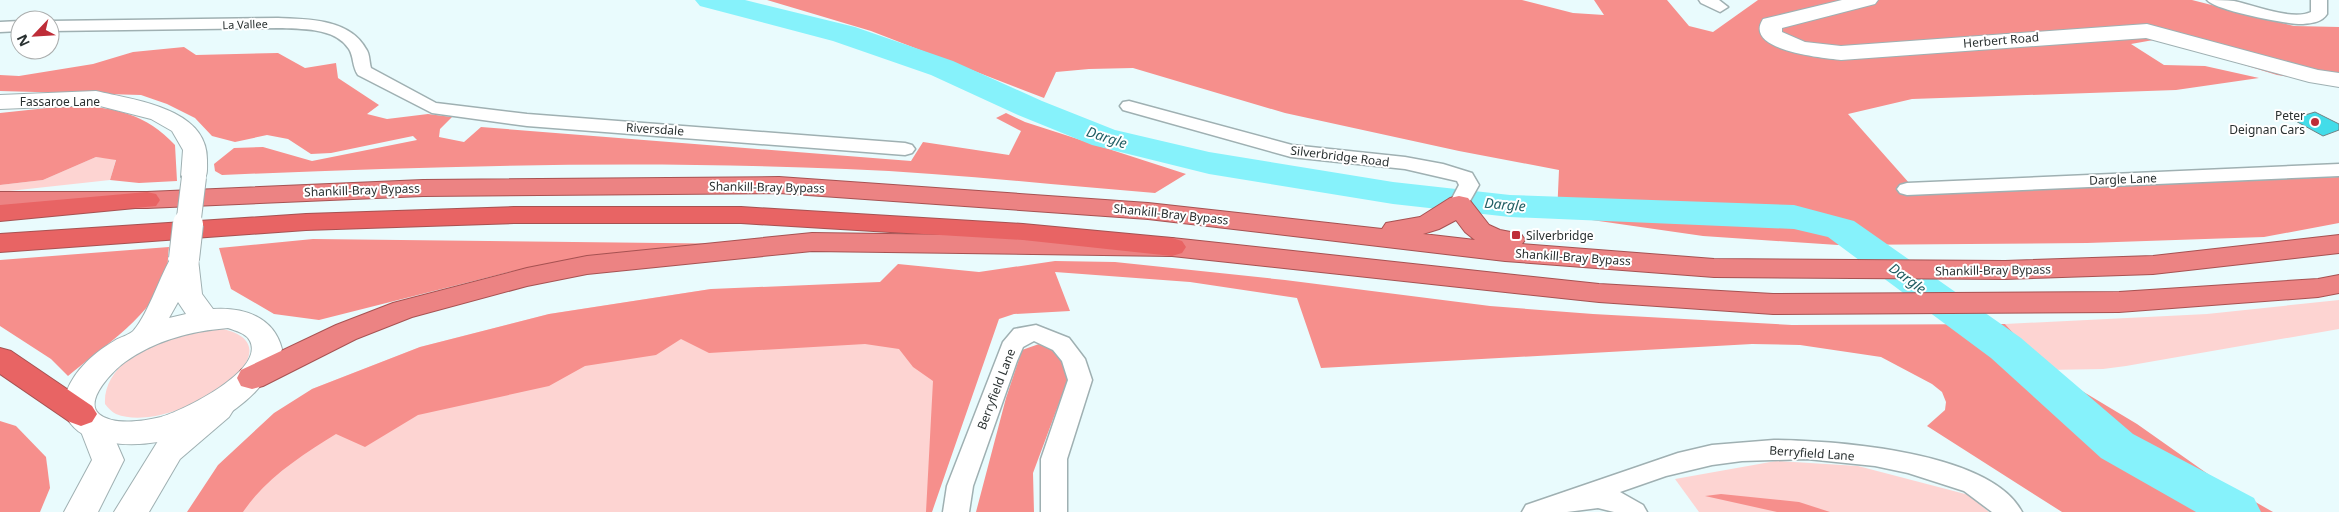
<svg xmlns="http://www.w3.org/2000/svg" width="2339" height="512" viewBox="0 0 2339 512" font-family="'Noto Sans',sans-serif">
<rect width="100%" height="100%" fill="#e9fbfd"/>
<g fill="#fdd4d2">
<path d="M96,157L116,159L110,180L0,192V185L43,180Z"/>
<path d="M711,289L964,301L932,512H206L312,389L420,347L549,314Z"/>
<path d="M2339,300V329L2126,366L2103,369L2047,370L2005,324L2207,314Z"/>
<path d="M218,328C311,345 174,437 116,414C112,412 108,408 105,404C103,370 141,346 171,336C186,332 203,331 218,328Z"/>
<path d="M1776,461L1858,466L1969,495L1989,512H1699L1675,479Z"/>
</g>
<g fill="#f68f8c">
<path d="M767,0H1522L1573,13L1604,15L1594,0H1667L1689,26L1713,32L1758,0H2192L2294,26L2339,27V77L2303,79L2277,75L2159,39L2131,44L2164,65L2205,66L2259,78L2176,90L1912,99L1848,114L1918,193L2339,177V223L2264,237L2087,243L1838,245L1703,236L1557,215L1559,170L1459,151L1285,113L1133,68L1089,69L1056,72L1044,98L871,31Z"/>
<path d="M184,47L196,55L278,53L305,68L336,63L338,78L379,105L367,114L387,119L428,114L452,117L440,129L439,137L464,142L481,127L911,161L923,142L1009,155L1021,131L996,118L1006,113L1025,122L1186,174L1155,193C1052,185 949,173 846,169C638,160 430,166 222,175L215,171L214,164L234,148L263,147L312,161L417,140L413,136L331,153L311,154L288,139L267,135L235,142L212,136L195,118L167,104L141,95L0,91V75L19,76L93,64L133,52Z"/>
<path d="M75,105C116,108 146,114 175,145L177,181L139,183L110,180L116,160L96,157L43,180L0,185V113Z"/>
<path d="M313,239L749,244L513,271L319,320L274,314L231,289L219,248Z"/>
<path d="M169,247C168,254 168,263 167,270C157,313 101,348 68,376L51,359L0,326V260Z"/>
<path d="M1055,261L1115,262L1285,280L1490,306L1593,314L1792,325L2005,324L2047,370L2137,424L2215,479L2273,512H2062L1927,426L1945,410L1946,402L1942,392L1932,384L1881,357L1800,345L1752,344L1321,368L1297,298L1190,282L1055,272L1070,311L1014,314L999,319L932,512H926L933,381L913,367L899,349L865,344L709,353L681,339L656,355L585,366L549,386L418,415L365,447L336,434C302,455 266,478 243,512H187L218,465L274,413L312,389L420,347L549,314L711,289L880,282L898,264L979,272Z"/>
<path d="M1039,344L1065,355L1071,371L1033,473L1034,512H976L1006,398L1022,350Z"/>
<path d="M0,421L16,426L46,457L50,488L40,512H0Z"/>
<path d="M1721,494L1799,502L1830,512H1777L1705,496Z"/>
</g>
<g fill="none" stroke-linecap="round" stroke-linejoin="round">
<path fill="#86f2fb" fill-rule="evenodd" d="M695,0H745L855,27L953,61L1042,101L1115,130L1209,152L1393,182L1510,195L1794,205L1854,221L2021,338L2133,434L2254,498L2261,512H2196L2101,458L1991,358L1828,237L1794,229L1510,217L1393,204L1209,174L1092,145L1018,115L931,75L833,41L700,6Z"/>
</g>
<path fill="#43dce9" stroke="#718284" d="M2315,112L2339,124V130L2323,136L2292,119Z"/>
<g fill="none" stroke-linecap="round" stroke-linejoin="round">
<defs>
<g id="minor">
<path d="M1699,0H1719L1728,7L1720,12L1701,3Z"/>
<path d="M2207,0C2216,0 2226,0 2234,1C2254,5 2292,21 2311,12V0H2327V14C2322,22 2313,23 2303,24C2289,25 2214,10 2207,0Z"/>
<path d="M278,18C308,19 350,19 366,49C370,54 369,62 371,68L436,103L527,114L905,143L912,145L915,149L912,153L905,155L527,126L432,113L358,75C352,66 354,57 349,49C335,27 300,29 278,28L50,31V21Z"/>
<path d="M20,21V31L0,32V22Z"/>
<path d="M1129,101L1292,145L1405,157L1443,164L1472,173L1479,185L1466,208L1459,210L1452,208L1449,204L1459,185L1457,181L1405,169L1291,157L1123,110L1120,106L1123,102Z"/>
<path d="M2339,164V176L1907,195L1900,193L1897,189L1900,185L1907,183Z"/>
<path d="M1036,325L1069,338L1085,359L1092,380L1067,459V512H1041V459L1068,380L1062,361L1053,350L1034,341L1023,347L1017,361L973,486L969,512H943L947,486L1003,342L1014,329Z"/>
<path d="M1774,440C1836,441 1990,451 2022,512H1992L1964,491L1908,473L1875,466L1807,459L1742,461L1712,465L1666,476L1620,492L1643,505L1647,512H1614L1598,508L1567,512H1522L1526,505L1678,453L1712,445Z"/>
</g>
<g id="tertiary">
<path d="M1842,0H1878L1875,4L1782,28V32L1805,42L1841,46L2147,24L2318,70L2339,73V87L2309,82L2146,38L1841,60C1824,58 1742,51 1763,19Z"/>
<path d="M218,397L229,401L234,409L229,417L180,459L149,512H114L158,441L207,401Z"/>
<path d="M96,417L107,421L124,460L98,512H64L92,460L80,429L85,421Z"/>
</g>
<g id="secondary">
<path d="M96,91C134,100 208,108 207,160C207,169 208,175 203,182L194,185L185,182L181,177L183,150L172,131L151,119L96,105L0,109V95Z"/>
<path d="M184,250L194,253L198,259L202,294L213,309C244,307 274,317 282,349C262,412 170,455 108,442C94,439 80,436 71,424C66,418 62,409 64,400C70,374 92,354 114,341C120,337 130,335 134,330C150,311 160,274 174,253ZM178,302L186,314L169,318ZM228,328C236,331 246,333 250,341C265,371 182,411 161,417C145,421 113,426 99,414C83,400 115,369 125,362C156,340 191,331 228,328Z"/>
</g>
<g id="trunk">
<path d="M779,177L1148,203L1382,229L1386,223L1420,217L1450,198L1459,196L1468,198L1489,225L1500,230L1521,234L1525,240L1522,244L1714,259L2005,261L2153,256L2339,235V253L2153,274L2005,279L1714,277L1505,261L1148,219L779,193L423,196L147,208H0V192H147L423,180ZM1456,220L1465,232L1475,240L1423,234L1439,229Z"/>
<path d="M812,233L1172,238L1599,284L1773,294L2119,292L2318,279L2339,275V293L2318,297L2119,312L1773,314L1599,302L1172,256L812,251L587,274L527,286L412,317L356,339L263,386L252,389L241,386L237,378L241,370L336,325L393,303L527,268L587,256Z"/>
</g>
<g id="motorway">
<path d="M147,192L156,194L160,200L156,206L0,221V205Z"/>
<path d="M514,207H741L1023,224L1172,238L1182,241L1186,247L1182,253L1172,256L1023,240L741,223H514L306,230L0,252V234L306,214Z"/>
<path d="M0,348L11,351L92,406L97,414L92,422L81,426L70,422L0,374Z"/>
</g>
</defs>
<use href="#minor" stroke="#9fb0b2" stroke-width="3"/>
<use href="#tertiary" stroke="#9fb0b2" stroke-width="2"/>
<use href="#secondary" stroke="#9fb0b2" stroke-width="2"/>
<use href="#trunk" stroke="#a65252" stroke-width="2"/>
<use href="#motorway" stroke="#a65252" stroke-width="2"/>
<use href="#minor" fill="#fff" fill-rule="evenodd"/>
<use href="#tertiary" fill="#fff" fill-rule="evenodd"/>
<use href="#secondary" fill="#fff" fill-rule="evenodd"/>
<use href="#trunk" fill="#ec8383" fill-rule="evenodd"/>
<use href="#motorway" fill="#e86464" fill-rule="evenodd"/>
<defs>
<path id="secondary-bridge-far1" d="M188,226L194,177"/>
<path id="secondary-bridge" d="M184,259L188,224"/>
</defs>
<use href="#secondary-bridge-far1" stroke="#9fb0b2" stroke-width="26" stroke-linecap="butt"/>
<use href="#secondary-bridge" stroke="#9fb0b2" stroke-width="32" stroke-linecap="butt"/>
<use href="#secondary-bridge-far1" stroke="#fff" stroke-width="24"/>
<use href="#secondary-bridge" stroke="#fff" stroke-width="30"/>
</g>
<g fill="#be2d38" stroke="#fff" stroke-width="2">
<circle cx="2315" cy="122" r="5"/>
<rect x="1511" y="230" width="10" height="10" rx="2.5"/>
</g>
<g text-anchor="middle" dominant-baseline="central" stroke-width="4" stroke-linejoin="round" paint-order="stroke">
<g font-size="11" fill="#2a3131" stroke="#fff">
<text transform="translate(245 24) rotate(-2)">La Vallee</text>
</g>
<g font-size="12" fill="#2a3131" stroke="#fff">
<text transform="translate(2001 40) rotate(-5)">Herbert Road</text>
<text x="60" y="101">Fassaroe Lane</text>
<text transform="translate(655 129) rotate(4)">Riversdale</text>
<text transform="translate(1340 156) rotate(7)">Silverbridge Road</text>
<text transform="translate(2123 179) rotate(-2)">Dargle Lane</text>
<text transform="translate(767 187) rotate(1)">Shankill-Bray Bypass</text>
<text transform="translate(362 190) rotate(-2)">Shankill-Bray Bypass</text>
<text transform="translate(1171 214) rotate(6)">Shankill-Bray Bypass</text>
<text transform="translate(1573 257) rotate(4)">Shankill-Bray Bypass</text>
<text transform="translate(1993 270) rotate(-1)">Shankill-Bray Bypass</text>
<text transform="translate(996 389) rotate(-69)">Berryfield Lane</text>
<text transform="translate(1812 453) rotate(4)">Berryfield Lane</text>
</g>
<g font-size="12" fill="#2a3131" stroke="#fff" text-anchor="end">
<text x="2305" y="115">Peter<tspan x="2305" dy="14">Deignan Cars</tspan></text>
<text x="1526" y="235" text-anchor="start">Silverbridge</text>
</g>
<g font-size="14" font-style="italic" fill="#225f64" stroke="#fff">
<text transform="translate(1107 137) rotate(18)">Dargle</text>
<text transform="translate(1505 204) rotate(5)">Dargle</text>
<text transform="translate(1908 278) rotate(36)">Dargle</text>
</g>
</g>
<g transform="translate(35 35) rotate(245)"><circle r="24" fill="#ffffff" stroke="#aaadad"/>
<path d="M0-4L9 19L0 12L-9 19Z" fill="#be2d38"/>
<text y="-8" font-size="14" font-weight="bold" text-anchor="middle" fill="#2a3131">N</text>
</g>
</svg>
